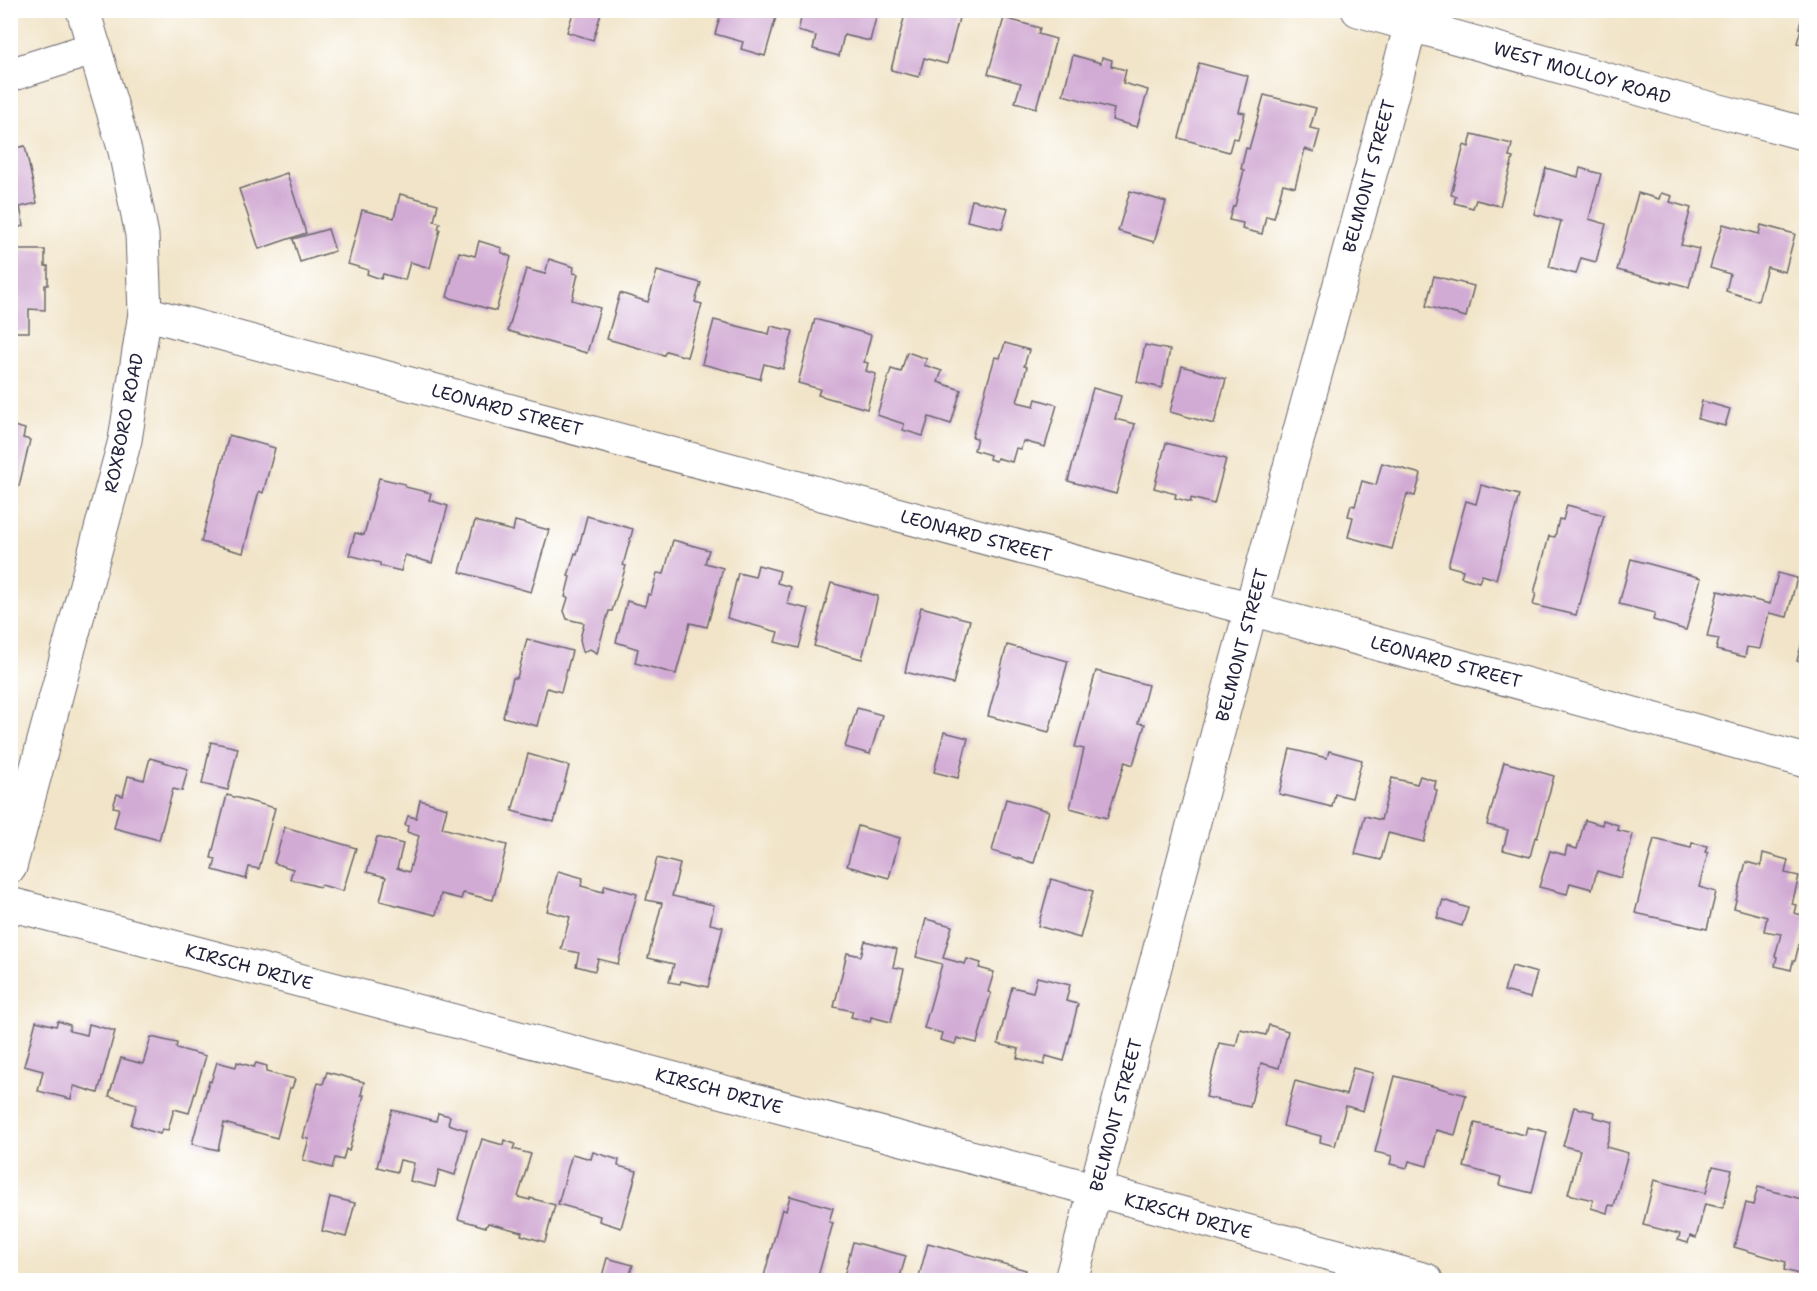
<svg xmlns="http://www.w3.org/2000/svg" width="1817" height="1291" viewBox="0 0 1817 1291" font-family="'Shantell Sans',sans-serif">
<rect width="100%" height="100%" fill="#fff"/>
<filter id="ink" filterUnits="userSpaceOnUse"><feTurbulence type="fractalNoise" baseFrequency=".0167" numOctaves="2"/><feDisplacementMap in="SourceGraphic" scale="12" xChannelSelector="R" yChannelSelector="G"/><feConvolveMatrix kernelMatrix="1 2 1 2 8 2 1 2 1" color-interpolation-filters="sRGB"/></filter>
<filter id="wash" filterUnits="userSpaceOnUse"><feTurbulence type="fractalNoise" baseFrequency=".008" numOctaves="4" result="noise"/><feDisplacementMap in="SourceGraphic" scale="24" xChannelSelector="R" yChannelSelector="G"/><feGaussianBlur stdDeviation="1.35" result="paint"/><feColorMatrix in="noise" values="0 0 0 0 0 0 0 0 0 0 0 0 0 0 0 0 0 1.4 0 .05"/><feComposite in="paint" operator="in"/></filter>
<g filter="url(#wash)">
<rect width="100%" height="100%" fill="#f1e4c8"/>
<g id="blocks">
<g fill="#d2abd4">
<path d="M574,10H602L593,40L567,32Z"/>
<path d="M722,10H778L765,56L741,49L743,42L715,34Z"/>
<path d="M803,10H878L870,41L844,35L839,56L813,49L816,36L798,31Z"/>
<path d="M906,10H961L947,64L924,58L919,77L891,70Z"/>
<path d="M1804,10H1806V46L1797,43L1801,29L1799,28Z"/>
<path d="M1004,18L1040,28L1038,34L1056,39L1036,108L1015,102L1021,83L988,74Z"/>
<path d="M1073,55L1101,63L1102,57L1112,60L1111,66L1126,70L1123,83L1148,90L1137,127L1112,120L1114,109L1063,95Z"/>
<path d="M1199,63L1248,76L1239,112L1245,113L1238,139L1233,138L1229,152L1179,138Z"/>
<path d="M1264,95L1316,108L1310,128L1320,130L1314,152L1305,149L1295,187L1283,184L1274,218L1266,216L1262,234L1242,229L1243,223L1229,220L1233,206H1235L1244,170L1241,169L1246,148L1249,149Z"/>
<path d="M1472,134L1512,144L1509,157L1513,158L1500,206L1476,200L1473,208L1454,203L1456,196L1451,195L1464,145L1469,147Z"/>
<path d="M25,146L37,203L20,207L24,226L10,229V149Z"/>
<path d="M1546,168L1578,177L1580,168L1601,174L1589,219L1606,224L1596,262L1581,258L1576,274L1549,267L1561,221L1534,214Z"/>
<path d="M287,173L306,233L259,249L239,189Z"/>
<path d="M1130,191L1166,202L1154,242L1118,231Z"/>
<path d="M1638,193L1659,199L1661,193L1672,196L1670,202L1691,208L1681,245L1699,249L1689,287L1671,282V284L1617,270Z"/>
<path d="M400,194L438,204L434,221L440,223L438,229H440L430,268L410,262L405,280L383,274L381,279L367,274L368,270L348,264L362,210L394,218Z"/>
<path d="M972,200L1008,208L1002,229L967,221Z"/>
<path d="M1723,224L1759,234L1761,225L1795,234L1785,272L1767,267L1758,301L1726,291L1730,274L1710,268Z"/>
<path d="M328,229L335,251L300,262L293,239Z"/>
<path d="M479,241L502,248L501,252L511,257L496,311L447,297L459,252L475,256Z"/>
<path d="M10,250H45V266H48V285H45V310L29,309V332H10Z"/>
<path d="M549,259L574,267L573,273L578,274L572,300L600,308L587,353L508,331L526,269L545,274Z"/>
<path d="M657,271L701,283L695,302L702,304L687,357L666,351L664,355L607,339L620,293L648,302Z"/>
<path d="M1434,276L1474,286L1466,317L1426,306Z"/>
<path d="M815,319L871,335L864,362L868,363L866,371L876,374L867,409L818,395L820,389L798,383Z"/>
<path d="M714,320L769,334L771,326L793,331L783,369L764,364L760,379L702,364Z"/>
<path d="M1005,343L1029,350L1024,366L1027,367L1017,402L1034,406L1036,399L1057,405L1045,447L1023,441L1021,449L1016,448L1012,462L997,458L996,461L989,459L990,455L974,450L977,438L972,437L995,357L1000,358Z"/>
<path d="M1145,345L1170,350L1162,388L1137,382Z"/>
<path d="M907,352L927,359L924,365L942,371L938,382L961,390L951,424L929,417L923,436L903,430L904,424L877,415L891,369L901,372Z"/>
<path d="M1182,366L1226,379L1214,424L1170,412Z"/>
<path d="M1093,388L1121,396L1115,419L1135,424L1116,494L1068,481Z"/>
<path d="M1702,401L1730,409L1725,426L1698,419Z"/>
<path d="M10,425L25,429L23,438L30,440L19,486L10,484Z"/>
<path d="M229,435L275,448L263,493L259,491L243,553L201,542Z"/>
<path d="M1166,443L1226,459L1214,504L1191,498V502L1175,498L1176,494L1154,488Z"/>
<path d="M1382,463L1421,474L1415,496L1407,494L1392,549L1348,537L1353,517L1348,516L1351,505L1355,506L1362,481L1376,485Z"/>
<path d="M379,478L405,484V487L431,493L429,500L448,506L432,563L405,555L401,571L380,566V563L349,555L355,533L364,535Z"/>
<path d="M1481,485L1519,495L1496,579L1482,575L1479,582L1461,577L1463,570L1448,566L1466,501L1476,504Z"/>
<path d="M1567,505L1604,515L1580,604H1579L1576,615L1533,605L1536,593H1534L1549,536L1555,537L1559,519L1563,520Z"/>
<path d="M587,516L633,529L623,565L626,566L612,611H609L597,653L590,649L587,650L583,653L580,639L584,623L567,619L564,611L568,598L565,597L570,577L568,576L575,553L577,554Z"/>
<path d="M475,521L513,531L515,521L549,530L531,592L460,572Z"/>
<path d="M673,540L709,550L705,563L723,568L707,627L690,623L676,674L635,663L638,649L616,642L627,601L645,606L648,594L651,595L657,573L664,574Z"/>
<path d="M1631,559L1701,578L1686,630L1653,620L1655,613L1619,604Z"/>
<path d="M758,565L780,571L777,583L791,587L787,604L809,609L799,648L775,642L778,632L727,618L738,573L755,577Z"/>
<path d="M1778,573L1797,578L1787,617L1769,613L1760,649L1747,647L1745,657L1716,650L1719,639L1707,637L1718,591L1770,604Z"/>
<path d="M831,583L878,596L862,659L814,646Z"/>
<path d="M921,607L970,620L953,684L905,672Z"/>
<path d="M1806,628V663L1797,661Z"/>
<path d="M527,639L572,651L561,692L547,688L537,726L503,717L513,678H517Z"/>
<path d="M1007,645L1068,661L1049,732L988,716Z"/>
<path d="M1096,671L1148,685L1138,723L1145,724L1133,765L1125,762L1107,818L1070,808L1084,749L1075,747Z"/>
<path d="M857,708L882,715L870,754L845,747Z"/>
<path d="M944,732L968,738L958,778L934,772Z"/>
<path d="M211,742L238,748L228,790L202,784Z"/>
<path d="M1290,749L1327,758L1329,751L1362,760L1352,798L1335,794L1332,807L1279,794Z"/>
<path d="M528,754L569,766L554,822L512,811Z"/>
<path d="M150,758L188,769L182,791L173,789L159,840L114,828L119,808L113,807L117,794L123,796L128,776L144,780Z"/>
<path d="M1504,762L1554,776L1537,838L1535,837L1530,857L1503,850L1508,830L1487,825Z"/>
<path d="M1420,776L1436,781L1434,789L1437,790L1424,842L1388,833L1381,860L1355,854L1365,816L1381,820L1392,778L1417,784Z"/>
<path d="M227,795L275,808L259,869L249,867L246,879L213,870L216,859L211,858Z"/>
<path d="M1006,799L1049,811L1034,863L992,851Z"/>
<path d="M420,800L447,808L442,828L507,845L493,900L463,893L461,899L441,894L436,915L380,901L386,877L367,872L377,837L403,844L397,868L409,872L419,836L407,832L408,826L405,825L408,816L416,818Z"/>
<path d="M1585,820L1602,825L1603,820L1618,825L1617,830L1633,834L1621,878L1597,871L1592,889L1570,883L1567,894L1539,887L1550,851L1565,855L1567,846L1577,849Z"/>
<path d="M858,826L900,838L889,878L847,866Z"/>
<path d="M285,827L356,848L343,891L321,885L320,887L290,879L293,869L274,863Z"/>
<path d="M1654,839L1691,848L1692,843L1707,846L1705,852L1708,853L1699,887L1716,892L1707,929L1635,913Z"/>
<path d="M1763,853L1788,860L1785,873L1799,876L1792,904L1796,905L1794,913L1806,916L1795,961H1793L1791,970L1775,966L1777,957L1775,956L1781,934L1764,931L1767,917L1734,908L1746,862L1761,866Z"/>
<path d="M657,858L680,864L672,896L714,905L710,924L723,927L708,987L681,981L680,984L669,982L674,964L648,958L662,903L646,900Z"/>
<path d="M558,871L583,878L581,886L603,892L605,885L637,894L618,964L598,959L595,971L576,966L579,953L561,949L570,917L547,911Z"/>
<path d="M1051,879L1093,891L1080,938L1038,926Z"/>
<path d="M1443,900L1468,908L1462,926L1437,918Z"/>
<path d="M926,919L952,926L943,958L965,964L967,959L981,963L979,968L994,972L988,992L991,993L977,1043L957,1038L955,1044L940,1040L942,1033L924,1028L942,964L916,957Z"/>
<path d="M865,941L897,949L893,967L904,969L891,1022L871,1017L870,1022L851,1017L853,1011L834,1007L847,953L861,956Z"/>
<path d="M1512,966L1537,973L1530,998L1504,991Z"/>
<path d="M1037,977L1070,985L1066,1001L1078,1004L1064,1061L1046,1056L1044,1065L1017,1058L1019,1049L998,1044L1012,987L1033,992Z"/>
<path d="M36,1021L56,1026L58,1021L70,1025L69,1031L87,1035L89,1024L115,1031L98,1093L74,1086L71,1099L38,1091L43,1071L24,1066Z"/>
<path d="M1269,1025L1288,1031L1279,1068L1261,1063L1250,1107L1206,1097L1219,1043L1236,1046L1240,1029L1266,1035Z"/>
<path d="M151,1037L177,1043L176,1048L206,1056L189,1113L174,1109L168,1130L162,1129L160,1134L131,1125L137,1104L109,1096L121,1058L143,1064Z"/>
<path d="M217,1062L236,1067L237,1062L254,1067L256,1063L267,1066L266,1072L295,1079L292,1088H290L277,1138L224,1123L218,1150L192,1144L209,1081L211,1082Z"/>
<path d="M1353,1068L1373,1073L1363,1111L1346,1106L1335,1146L1320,1142L1321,1136L1283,1126L1295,1081L1346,1095Z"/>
<path d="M327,1072L364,1082L361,1095H364L349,1151L346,1149L343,1160L335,1158L332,1168L303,1160L309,1139L303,1138L318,1083L323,1084Z"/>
<path d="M1395,1076L1466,1095L1455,1135L1436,1130L1427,1166L1409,1161L1407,1168L1390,1164L1392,1156L1375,1152Z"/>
<path d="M1574,1107L1594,1112L1593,1117L1613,1122L1606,1147L1628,1153L1614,1206L1609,1205L1607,1213L1591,1208L1593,1200L1568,1194L1580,1150L1563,1146Z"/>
<path d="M392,1110L436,1121L438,1113L450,1116L448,1124L467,1130L455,1175L439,1170L435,1187L410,1181L414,1163L400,1160L397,1172L377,1167Z"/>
<path d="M1475,1123L1525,1135L1527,1127L1547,1132L1532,1193L1499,1185L1501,1177L1464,1167Z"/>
<path d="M482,1139L503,1145L504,1140L515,1144L513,1149L531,1154L518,1197L530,1200V1198L555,1205L545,1242L521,1235L522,1232L488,1223L486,1227L458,1219Z"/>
<path d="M593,1152L619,1160L618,1166L637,1171L621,1228L599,1221L600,1216L558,1204L572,1154L591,1159Z"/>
<path d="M1713,1166L1732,1170L1723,1208L1705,1204L1696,1238L1690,1236L1688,1243L1678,1240L1680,1234L1643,1225L1654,1180L1706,1193Z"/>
<path d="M1758,1187L1801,1199L1804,1188L1806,1189V1257L1802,1275L1784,1270L1786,1262L1734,1247L1746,1203L1753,1205Z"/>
<path d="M790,1196L833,1208L829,1222L833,1223L817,1280H763L782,1209L786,1211Z"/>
<path d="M330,1197L355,1203L346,1237L322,1231Z"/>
<path d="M853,1242L906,1256L899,1280H843Z"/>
<path d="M928,1243L1026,1270L1023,1280H918Z"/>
<path d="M607,1258L633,1265L628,1280H601Z"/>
</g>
</g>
</g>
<g filter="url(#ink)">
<use href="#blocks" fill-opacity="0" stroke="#6a666c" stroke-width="1.5"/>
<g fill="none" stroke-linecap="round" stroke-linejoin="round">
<defs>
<g id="street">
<path d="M1358,10L1701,106L1806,134"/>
<path d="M10,75L95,48"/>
<path d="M145,313L1251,609L1806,761"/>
<path d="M10,867L125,440L145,313L142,235L125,151L83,10"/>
<path d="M10,904L1096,1190L1426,1280"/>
<path d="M1071,1280L1251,609L1415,10"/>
</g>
</defs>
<use href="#street" stroke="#6a666c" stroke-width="35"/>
<use href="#street" stroke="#fff" stroke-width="33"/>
</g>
</g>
<g text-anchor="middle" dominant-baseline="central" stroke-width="4.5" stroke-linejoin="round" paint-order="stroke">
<g font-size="18" fill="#22223b" stroke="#fff">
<text transform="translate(1582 73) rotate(16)">WEST MOLLOY ROAD</text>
<text transform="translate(1369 176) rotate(-75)">BELMONT STREET</text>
<text transform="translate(507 410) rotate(15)">LEONARD STREET</text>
<text transform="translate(124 423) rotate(-79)">ROXBORO ROAD</text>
<text transform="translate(976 536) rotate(15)">LEONARD STREET</text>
<text transform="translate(1242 645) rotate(-75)">BELMONT STREET</text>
<text transform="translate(1446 662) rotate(15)">LEONARD STREET</text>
<text transform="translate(249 967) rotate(15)">KIRSCH DRIVE</text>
<text transform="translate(719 1091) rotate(15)">KIRSCH DRIVE</text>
<text transform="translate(1116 1115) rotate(-75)">BELMONT STREET</text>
<text transform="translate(1188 1216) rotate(15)">KIRSCH DRIVE</text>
</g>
</g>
<rect width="1817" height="1291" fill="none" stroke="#fff" stroke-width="36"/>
</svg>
